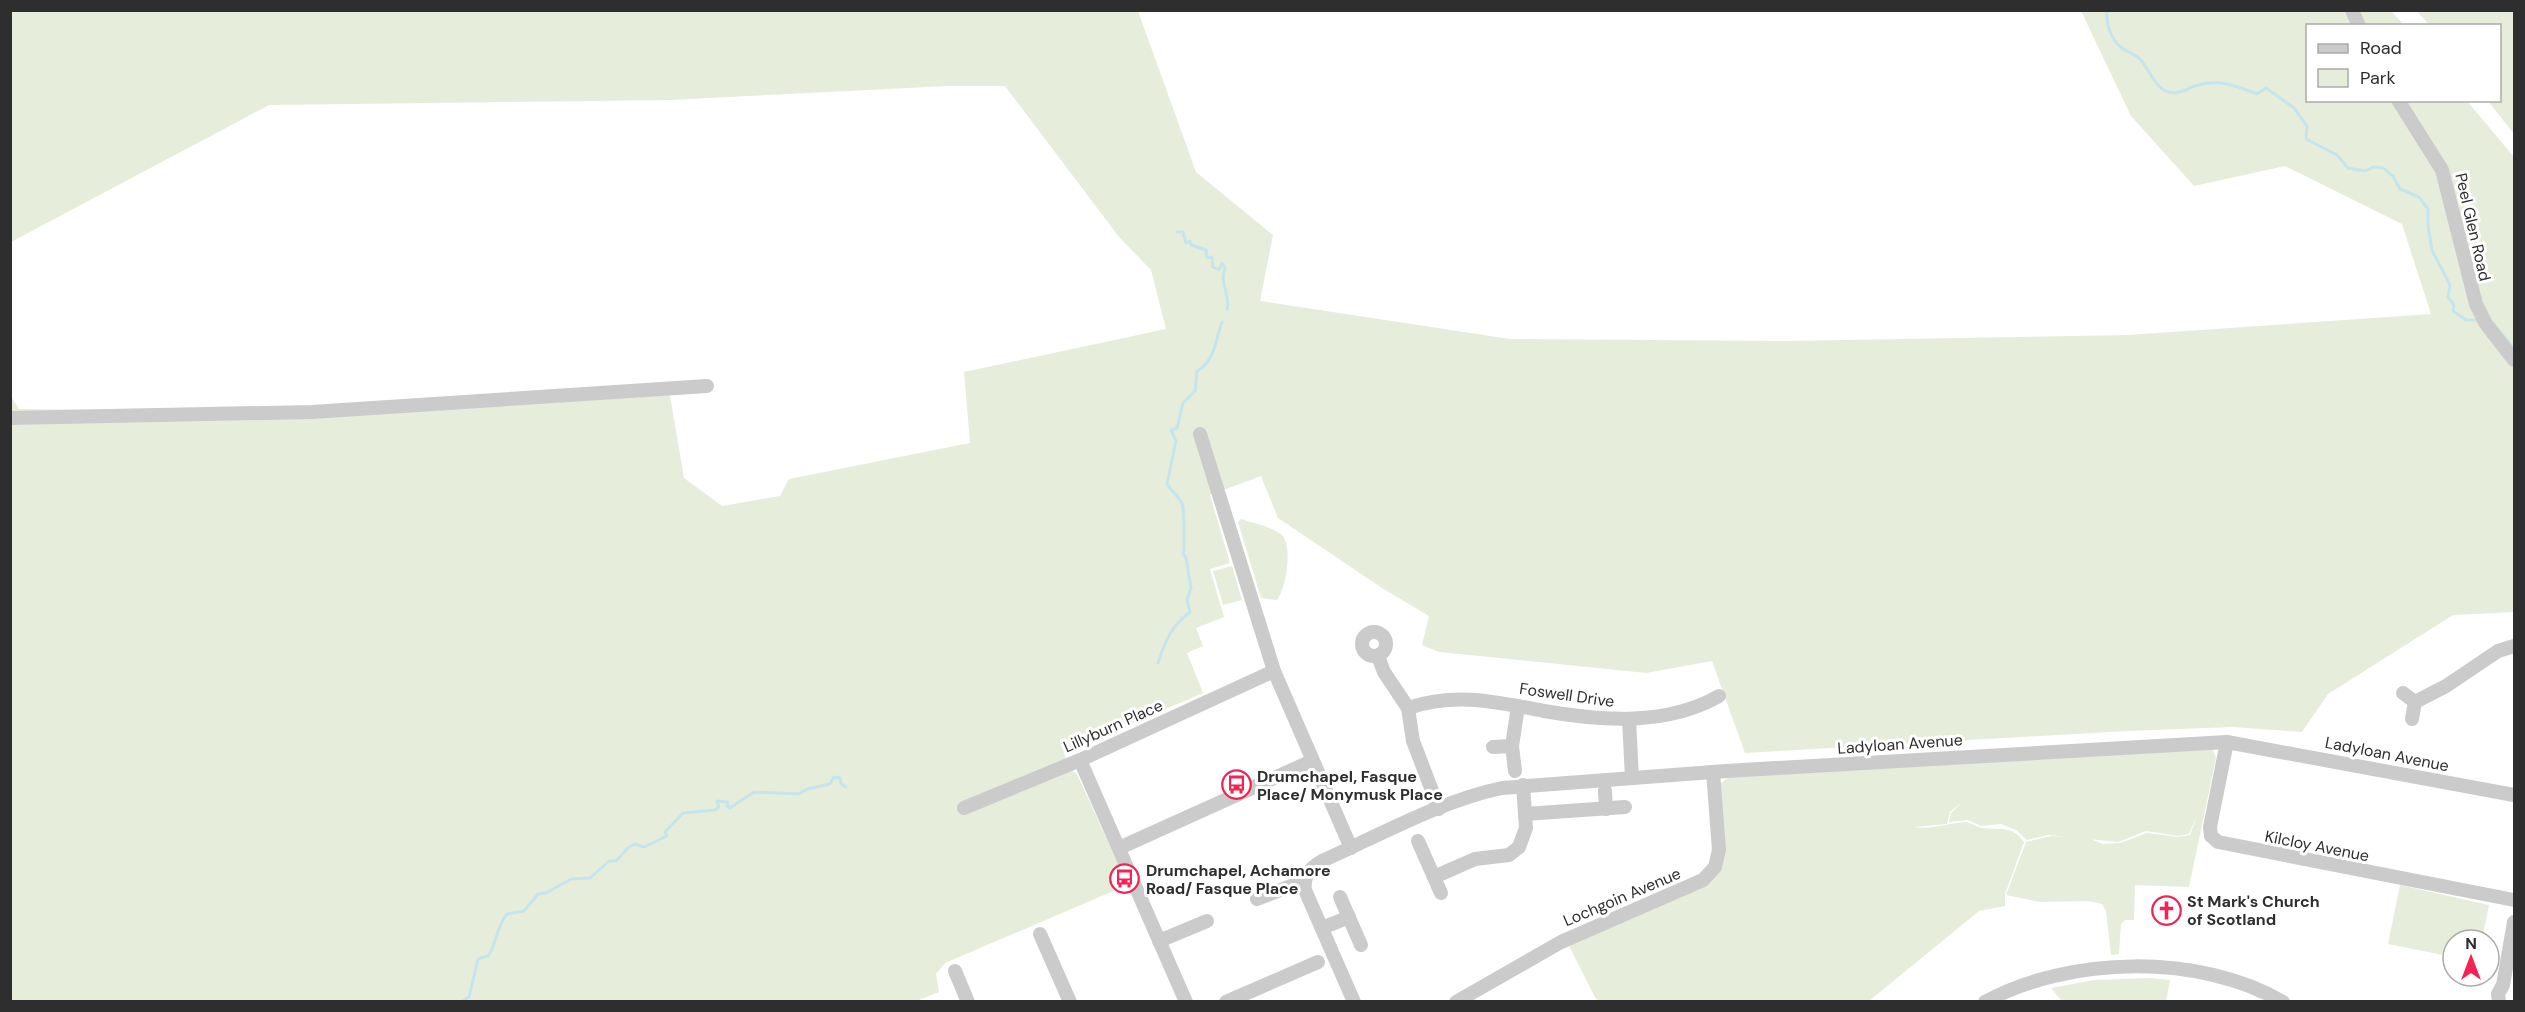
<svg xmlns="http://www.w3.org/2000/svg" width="2525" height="1012" viewBox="0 0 2525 1012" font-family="'DM Sans',sans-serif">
<rect width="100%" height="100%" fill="#fff"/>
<g fill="#e7eddb">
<path d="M11,11H1138L1196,172L1273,235L1260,301L1510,339L1785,341L2128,335L2431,314L2402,224L2285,166L2194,186L2131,116L2081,11H2391L2404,25L2308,26V100L2467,101L2514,157V612L2453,615L2328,694L2302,732L2233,727L2127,731L1745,753L1712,661L1646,673L1439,652L1422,645L1429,616L1382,588L1278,518L1261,476L1210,495L1230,563L1210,569L1224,617L1196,628L1203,646L1187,653L1203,693L1064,753L1069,769L1077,774L1119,866L1125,886L945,963L936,974L939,992L916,1001H11L10,395L19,409L312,412L669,390L684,478L722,506L780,496L789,479L970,443L964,372L1166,329L1151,270L1119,237L1005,86H947L670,100L269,105L11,242Z"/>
<path d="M2417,11H2514V134L2488,101L2500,100V26L2429,25Z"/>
<path d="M1241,519C1253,523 1273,527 1282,535C1293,547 1286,588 1277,600L1261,598L1238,522Z"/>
<path d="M1232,566L1242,600L1223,605L1213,571Z"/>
<path d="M2212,747L2216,758L2189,887L2135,885L2134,920H2125L2121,924L2119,954L2111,955L2106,911L2102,904L2088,901L2040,902L2006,895L2026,842L2051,836L2088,838L2103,844L2120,843L2147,833L2178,837L2190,835L2197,815L2189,834L2178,836L2146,831L2118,842L2048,835L2027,840L2016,830L2001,824L1981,826L1968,820L1949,822L1951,813L1962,802L1950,812L1947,824L1914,827C1930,830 1949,823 1965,822C1971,822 1977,828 1983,828C2001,830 2012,825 2024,842L2005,894V906L1979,911L1869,1001H1601L1596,999L1568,944L1717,873L1720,784L1729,777Z"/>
<path d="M2400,885L2489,905L2482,940H2453V957L2388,944Z"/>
<path d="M2149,978L2170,980L2166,1001H2062L2051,988L2094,980Z"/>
</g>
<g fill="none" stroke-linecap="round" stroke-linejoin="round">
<g stroke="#c5e5ee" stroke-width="3">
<path d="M2107,10C2106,21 2109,32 2115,41C2122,52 2132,51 2140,59C2150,70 2155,89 2169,92C2179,95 2186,89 2195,86C2217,78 2237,86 2257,94L2266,88L2294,108L2307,126L2306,139L2337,155L2348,168L2365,171L2374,167L2383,168L2393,176L2400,189L2419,197L2428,209V226L2432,250L2450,285L2448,297L2454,305L2453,311L2466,320H2476"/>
<path d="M1177,232H1183L1186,243L1190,241L1191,245L1206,250L1207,258L1212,257L1213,267L1219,270L1222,263L1225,268C1219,284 1231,295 1227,309"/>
<path d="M2493,323L2514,349"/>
<path d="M1158,663C1165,642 1171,626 1190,612L1187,600L1191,588L1186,558L1183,554C1185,550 1184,506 1182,503C1178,496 1171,491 1167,484L1176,441L1171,430L1177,428L1183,403L1195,391L1197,371C1216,360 1215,340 1222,322"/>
<path d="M461,1002L469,997L478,959L488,956C497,944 496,927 507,914L524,911L538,894L546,893L571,879L590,878L609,861H616L629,847L635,844L644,847L667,836L665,832L683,813L715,810L719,807L717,801L728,802L727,806L730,808L754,792L799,794L807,789L830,784L834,777L840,778L841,784L846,787"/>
</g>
<g stroke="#cbcbcb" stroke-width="14">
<path d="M2352,10L2359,26"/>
<path d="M2398,100L2442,170L2476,304L2486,324L2514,360"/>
<path d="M10,418L312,412L707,386"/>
<path d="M1200,434L1274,671L1351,848"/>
<circle cx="1374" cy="644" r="12"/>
<path d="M1378,656L1384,672L1408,708L1413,741L1439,809"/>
<path d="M2403,693L2415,702"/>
<path d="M1408,708C1456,692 1496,702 1544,711C1601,721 1667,726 1719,696"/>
<path d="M1629,719L1632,778"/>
<path d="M2412,719L2415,702L2446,686L2498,651L2514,646"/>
<path d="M2227,742L2210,827L2211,836L2218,842L2514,900"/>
<path d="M1493,747L1512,746"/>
<path d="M1080,760L1186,1002"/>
<path d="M1515,771L1512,746L1518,706"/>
<path d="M1605,791L1606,809"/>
<path d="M964,808L1080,760L1274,671"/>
<path d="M1525,814L1625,807"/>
<path d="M1418,841L1441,893"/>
<path d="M1119,848L1312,761"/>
<path d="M1434,877L1475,859L1509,855L1519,847L1526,828L1523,785"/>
<path d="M1340,897L1361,945"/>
<path d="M1257,899L1304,881"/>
<path d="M1322,928L1349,917"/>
<path d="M1040,934L1070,1002"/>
<path d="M1159,941L1207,921"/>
<path d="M955,971L968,1002"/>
<path d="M1226,1002L1318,962"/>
<path d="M1354,1002L1305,890C1303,876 1310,868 1322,861C1380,835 1440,801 1502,788L1726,771L2227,742L2514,795"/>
<path d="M1456,1002L1561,942L1703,880L1715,867L1719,850L1713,772"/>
<path d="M1985,1002C2069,956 2199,953 2283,1002"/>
<path d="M2499,1002L2498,994L2503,985L2514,922"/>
</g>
</g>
<defs>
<symbol id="bus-ring" viewBox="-11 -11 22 22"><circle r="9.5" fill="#fff" stroke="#f32354" stroke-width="1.5"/><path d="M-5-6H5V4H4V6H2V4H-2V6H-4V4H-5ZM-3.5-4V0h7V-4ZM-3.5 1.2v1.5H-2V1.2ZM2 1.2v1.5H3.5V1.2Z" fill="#f32354"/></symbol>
<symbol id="church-ring" viewBox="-11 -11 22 22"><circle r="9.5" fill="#fff" stroke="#f32354" stroke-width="1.5"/><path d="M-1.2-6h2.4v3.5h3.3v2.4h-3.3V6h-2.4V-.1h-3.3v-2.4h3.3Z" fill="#f32354"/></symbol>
</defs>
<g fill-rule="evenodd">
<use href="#bus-ring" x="1220" y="768" width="33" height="33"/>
<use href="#bus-ring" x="1108" y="862" width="33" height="33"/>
<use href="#church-ring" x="2150" y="894" width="33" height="33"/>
</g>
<g text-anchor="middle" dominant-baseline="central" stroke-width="6" stroke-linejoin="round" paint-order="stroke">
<g font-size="16" fill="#2e2e2e" stroke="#fff">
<text transform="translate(2473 227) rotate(77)">Peel Glen Road</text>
<text transform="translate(1567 695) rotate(8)">Foswell Drive</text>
<text transform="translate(1113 726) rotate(-24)">Lillyburn Place</text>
<text transform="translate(1900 744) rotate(-4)">Ladyloan Avenue</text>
<text transform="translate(2387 754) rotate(11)">Ladyloan Avenue</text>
<text transform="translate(2317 846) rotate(11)">Kilcloy Avenue</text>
<text transform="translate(1622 897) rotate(-23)">Lochgoin Avenue</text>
</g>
<g font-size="16" font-weight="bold" fill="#2e2e2e" stroke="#fff" text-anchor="start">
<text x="1257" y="776">Drumchapel, Fasque<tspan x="1257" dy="18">Place/ Monymusk Place</tspan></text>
<text x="1146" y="870">Drumchapel, Achamore<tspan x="1146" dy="18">Road/ Fasque Place</tspan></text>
<text x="2187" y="901">St Mark's Church<tspan x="2187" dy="18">of Scotland</tspan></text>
</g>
</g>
<rect width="2525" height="1012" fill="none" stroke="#2e2e2e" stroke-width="24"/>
<rect x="2306" y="24" width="195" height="78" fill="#ffffff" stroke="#ababab" stroke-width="1.5"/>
<rect x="2318" y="44" width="30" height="9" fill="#cbcbcb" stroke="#ababab" stroke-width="1.5"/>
<text x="2360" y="54" font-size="18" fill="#2e2e2e">Road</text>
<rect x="2318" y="69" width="30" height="18" fill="#e7eddb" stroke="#ababab" stroke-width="1.5"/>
<text x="2360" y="84" font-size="18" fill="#2e2e2e">Park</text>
<g transform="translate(2471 958)"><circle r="28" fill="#ffffff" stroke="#ababab" stroke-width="1.5"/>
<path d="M0-4.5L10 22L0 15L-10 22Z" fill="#f32354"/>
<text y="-9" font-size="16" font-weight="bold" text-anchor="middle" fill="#2e2e2e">N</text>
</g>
</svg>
